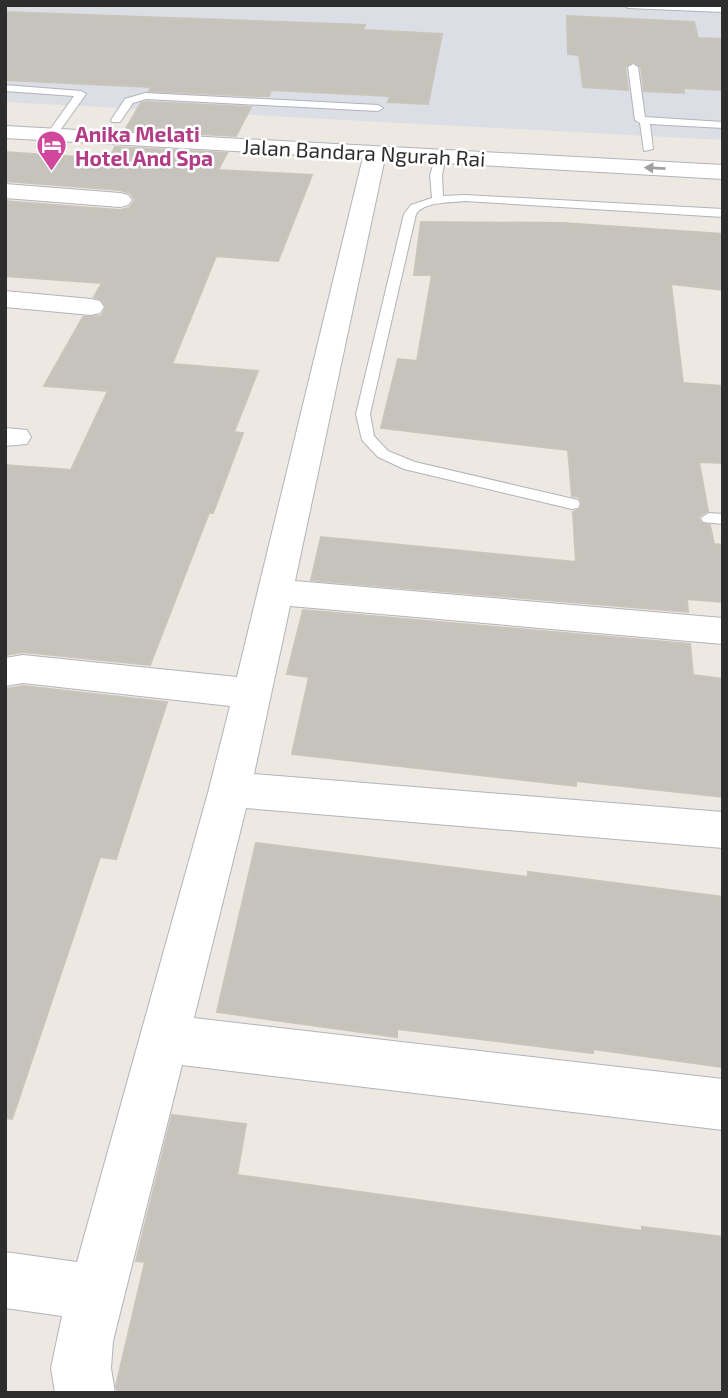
<svg xmlns="http://www.w3.org/2000/svg" width="728" height="1398" viewBox="0 0 728 1398" font-family="'Exo 2',sans-serif">
<rect width="100%" height="100%" fill="#ede9e2"/>
<path fill="#dcdee6" d="M5,5H723V140L5,102Z"/>
<g fill="#c6c3bd" stroke="#c9c5bb" stroke-width="2">
<path d="M5,12L365,25L363,30L442,34L428,104L388,102L390,96L271,90L269,96H257L149,91L151,87L5,80Z"/>
<path d="M567,16L694,22L698,38L723,39V90L683,88L684,93L644,91L641,67L634,62L625,67L628,90L583,87L579,55L568,54Z"/>
<path d="M146,102L251,107L236,136L125,130L141,103Z"/>
<path d="M115,147L227,153L218,170L312,175L278,261L216,256L172,364L258,371L234,432L243,433L213,513H209L150,665L23,652L5,655V465L71,470L108,391L44,386L83,317L101,316L106,308L102,300L94,297L102,283L5,276V201L120,210L129,208L135,200L130,193L120,190L5,181V152L109,159Z"/>
<path d="M421,222L563,223L723,234V290L671,284L683,383L723,386V463L699,462L708,511L698,517L701,523L710,525L714,544L723,545V602L687,599L688,612L311,580L321,537L576,562L573,512L580,509L582,503L579,497L572,496L568,450L381,428L398,359L417,361L432,275H414Z"/>
<path d="M303,610L690,644L693,675L723,679V797L576,781V786L292,754L309,677L287,674Z"/>
<path d="M23,686L167,702L116,859L100,857L12,1119L5,1118V689Z"/>
<path d="M256,843L528,877V872L723,897V1067L593,1049V1053L397,1029V1037L217,1012Z"/>
<path d="M172,1115L246,1124L237,1175L642,1231V1227L723,1237V1393H118L116,1386L145,1262L136,1261Z"/>
</g>
<g fill="none" stroke-linecap="round" stroke-linejoin="round">
<defs>
<g id="lane">
<path d="M624,5L723,6V12L628,8Z"/>
<path d="M633,64L638,67L645,117L723,122V128L650,124L653,149L644,151L640,123L635,120L628,67Z"/>
<path d="M5,85L81,91L86,94L56,136L52,137L47,134L74,96L5,91Z"/>
<path d="M145,93L378,105L383,108L378,111L146,99L133,103L120,122H112L111,120L125,99Z"/>
<path d="M441,153L446,156L442,175L443,196L465,195L723,209V217L465,201C450,203 425,201 416,214L370,414L374,436L388,451L415,462L578,500L580,504L578,508L572,509L404,469L378,457L362,440L356,414L404,214L411,205L432,198L430,175L436,156Z"/>
<path d="M709,513L723,514V524L703,522L701,518Z"/>
</g>
<g id="street">
<path d="M375,147L383,148L386,153L295,581L723,618V644L290,606L254,774L723,812V848L246,808L194,1018L723,1079V1130L182,1065L113,1341L111,1368L115,1393H55L51,1368L62,1316L5,1308V1252L77,1262L209,789L230,706L23,683L5,686V658L23,655L237,677L364,153L367,148Z"/>
<path d="M5,184L120,193L128,195L132,200L128,205L120,207L5,198Z"/>
<path d="M5,291L91,299L100,301L104,307L100,313L91,315L5,307Z"/>
<path d="M5,428L27,430L31,437L27,444L5,446Z"/>
</g>
<path id="secondary" d="M5,126L723,165V179L5,138Z"/>
</defs>
<use href="#lane" stroke="#b2b3bc" stroke-width="2"/>
<use href="#street" stroke="#b2b3bc" stroke-width="2"/>
<use href="#secondary" stroke="#b2b3bc" stroke-width="2"/>
<use href="#lane" fill="#fff" fill-rule="evenodd"/>
<use href="#street" fill="#fff" fill-rule="evenodd"/>
<use href="#secondary" fill="#fff" fill-rule="evenodd"/>
</g>
<defs><path id="oneway-solid" d="M-6-.8H1V-3.2L6.5 0L1 3.2V.8H-6Z" transform="scale(1.75)"/></defs>
<use fill="#a0a0a0" href="#oneway-solid" transform="translate(655 168) rotate(-177)"/>
<defs>
<symbol id="hotel-pin" viewBox="-11 -11 22 30"><path d="M0 17L-7.5 6A9.5 9.5 0 1 1 7.5 6Z" fill="#d1479c" stroke="#fff"/><path d="M-6-4.5h1.5V1H6V5H4.5V3h-9V5H-6ZM-4 0a1.8 1.8 0 1 1 3.6 0ZM.5 0V-2.5h3Q6-2.5 6 0Z" fill="#fff"/></symbol>
</defs>
<g fill-rule="evenodd">
<use href="#hotel-pin" x="34" y="128" width="35" height="47"/>
</g>
<g text-anchor="middle" dominant-baseline="central" stroke-width="5" stroke-linejoin="round" paint-order="stroke">
<g font-size="21" font-weight="bold" fill="#b23c85" stroke="#fff" text-anchor="start">
<text x="75" y="133">Anika Melati<tspan x="75" dy="24">Hotel And Spa</tspan></text>
</g>
<g font-size="21" fill="#2d2d2d" stroke="#fff">
<text transform="translate(364 152) rotate(3)">Jalan Bandara Ngurah Rai</text>
</g>
</g>
<rect width="728" height="1398" fill="none" stroke="#2d2d2d" stroke-width="14"/>
</svg>
